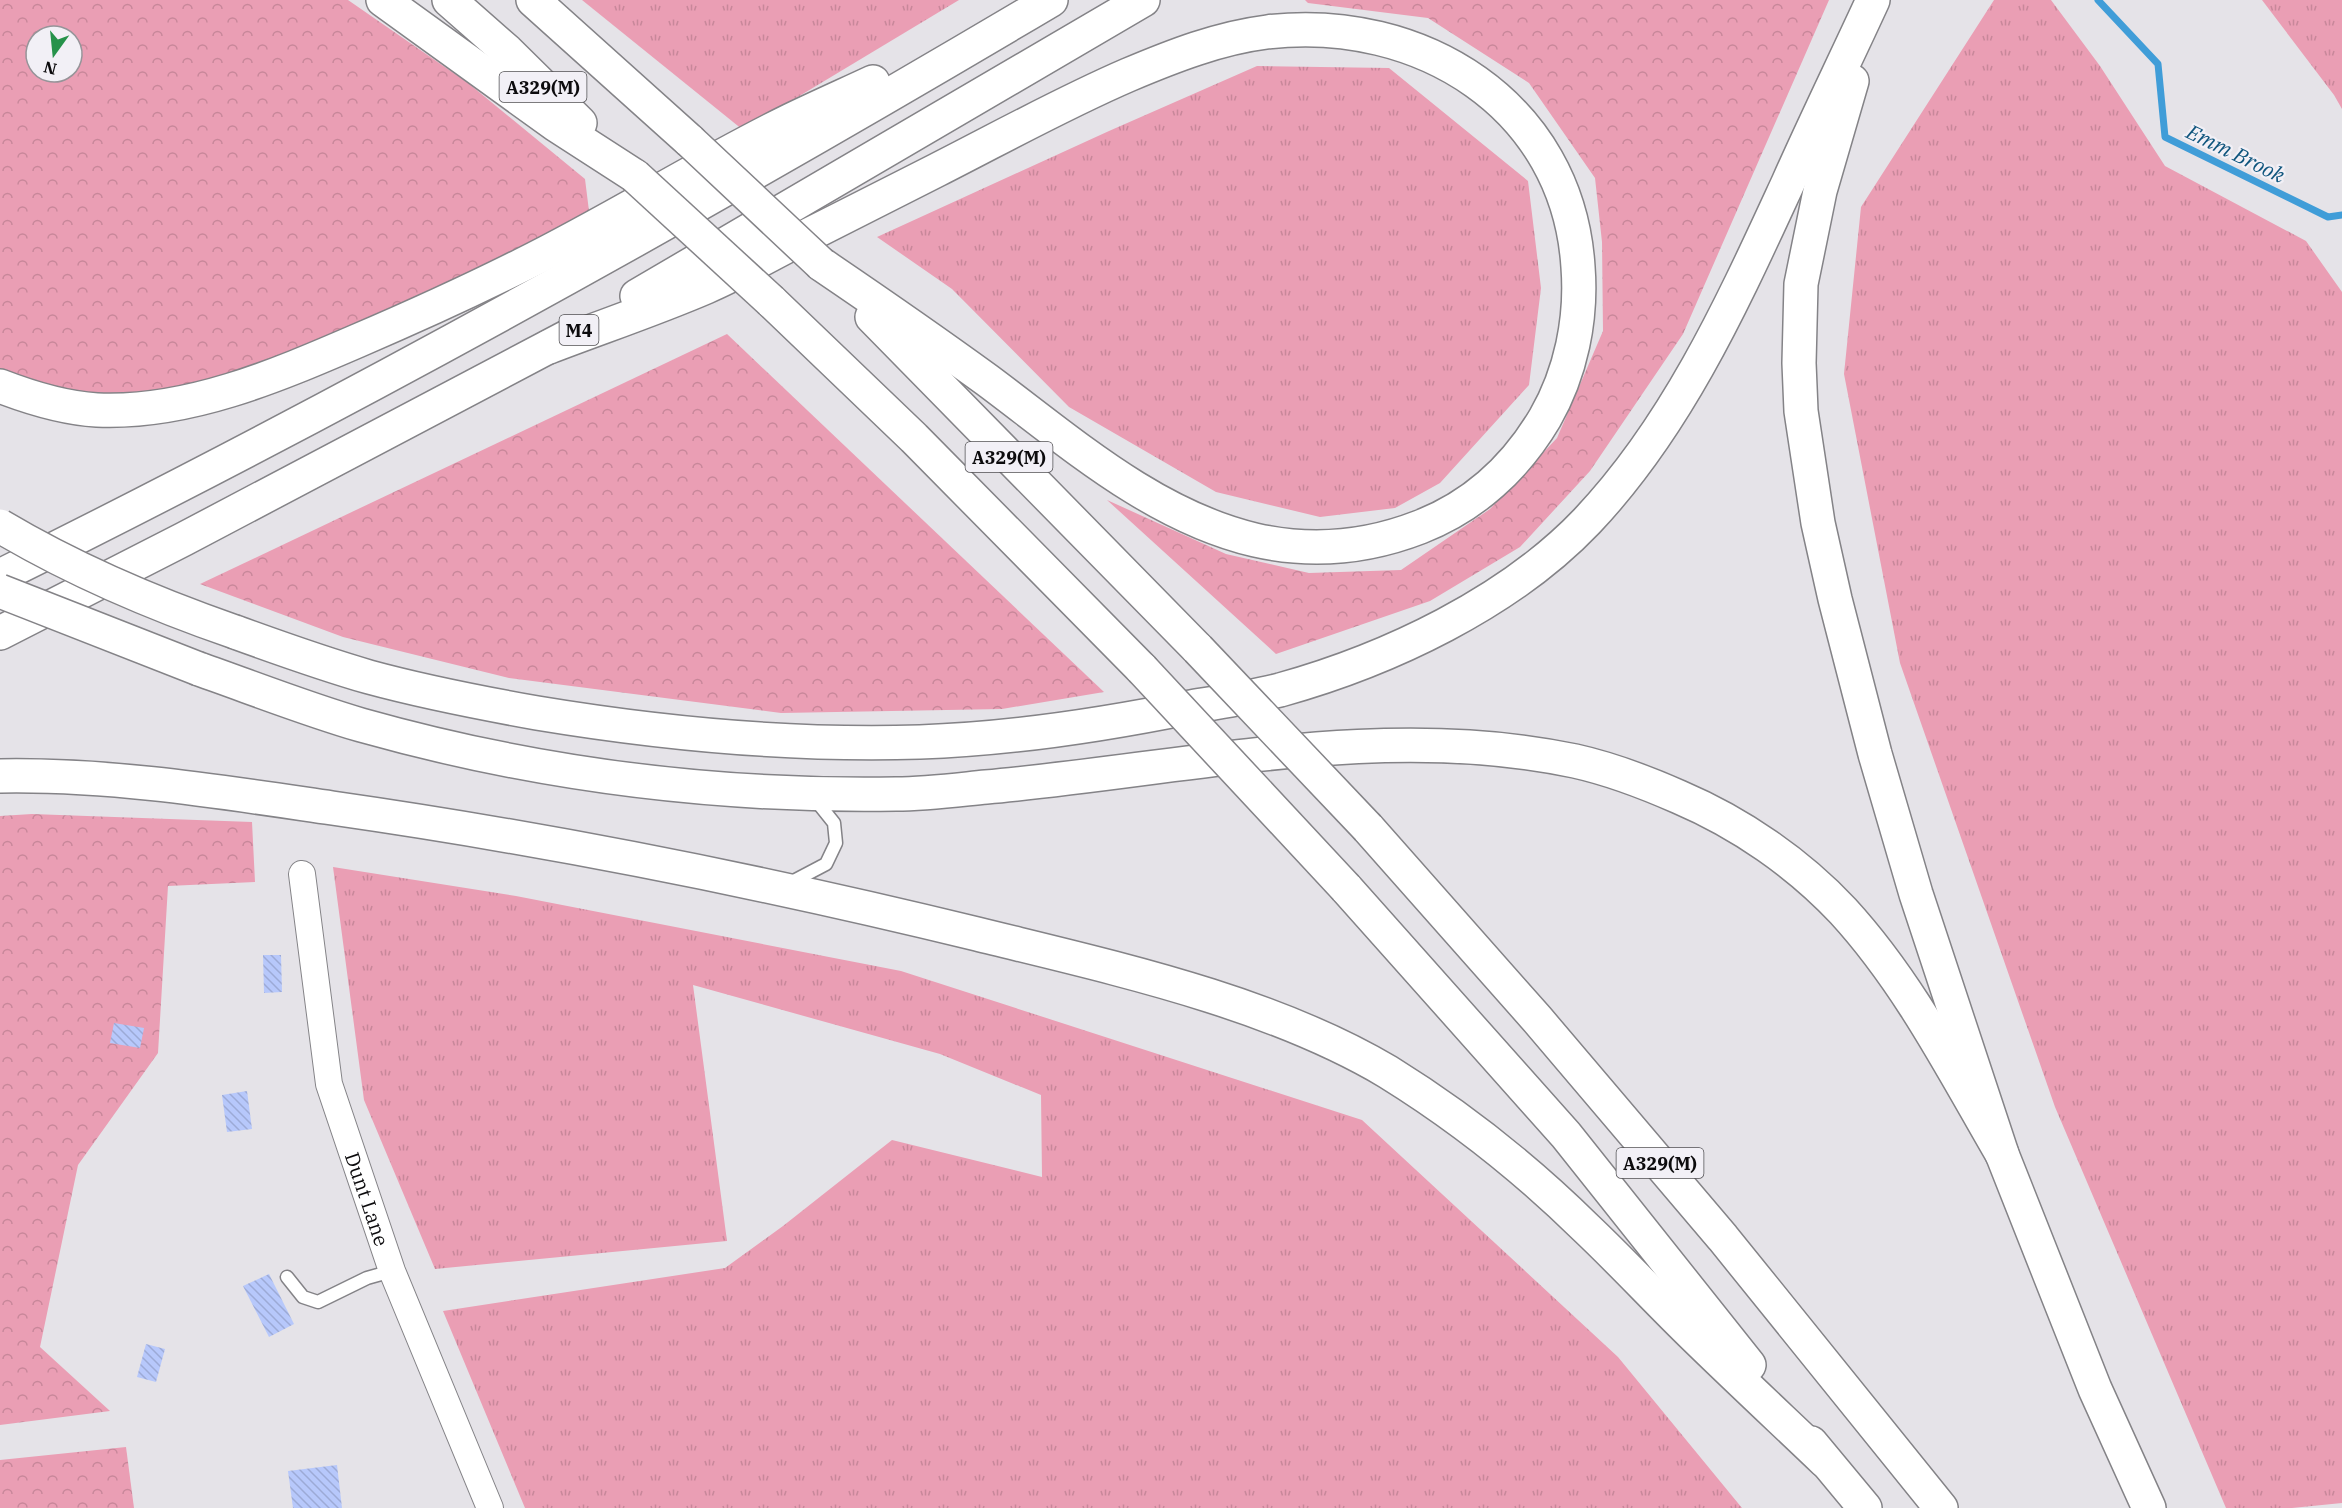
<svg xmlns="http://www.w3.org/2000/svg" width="2342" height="1508" viewBox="0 0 2342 1508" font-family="'IBM Plex Serif',serif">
<defs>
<pattern id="grass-tufts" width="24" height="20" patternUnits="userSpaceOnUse" patternTransform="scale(1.5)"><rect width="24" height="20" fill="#ea9eb4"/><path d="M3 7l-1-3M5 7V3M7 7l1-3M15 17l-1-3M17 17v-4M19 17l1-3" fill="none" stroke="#c8879a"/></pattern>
<pattern id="forest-crowns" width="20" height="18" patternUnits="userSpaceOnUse" patternTransform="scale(1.5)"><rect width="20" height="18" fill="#ea9eb4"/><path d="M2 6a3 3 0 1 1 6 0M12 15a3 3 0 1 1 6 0" fill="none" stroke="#c8879a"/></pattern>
<pattern id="building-back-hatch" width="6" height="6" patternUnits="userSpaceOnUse" patternTransform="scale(1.5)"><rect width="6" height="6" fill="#b7c8fb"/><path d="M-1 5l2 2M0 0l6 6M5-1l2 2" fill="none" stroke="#9caad6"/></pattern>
</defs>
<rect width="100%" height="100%" fill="#e5e3e8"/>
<g fill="url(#grass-tufts)">
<path d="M582,0H959L743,130Z"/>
<path d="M1994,0H2051L2100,66L2165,166L2306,241L2342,292V1503L2292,1508H2226L2055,1107L1900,663L1844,374L1861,207Z"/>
<path d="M2262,0H2342V109L2334,95Z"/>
<path d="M1257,66L1389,68L1528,181L1541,288L1529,385L1440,483L1395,508L1320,517L1216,492L1069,407L952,289L877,237L1109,131Z"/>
<path d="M333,867L516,896L901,971L1362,1120L1618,1357L1742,1508H525L443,1311L725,1268L783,1226L892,1140L1042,1177L1041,1095L940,1054L693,985L727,1241L435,1269L364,1100Z"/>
</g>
<g fill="url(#forest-crowns)" fill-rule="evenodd">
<path d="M0,0H348L468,83L585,179L589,211L406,306L173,397H81L0,374ZM36,36H72V72H36Z"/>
<path d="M1305,0H1829L1683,334L1590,471L1520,547L1430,601L1276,654L1107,500L1226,554L1309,573L1401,570L1490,509L1557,438L1603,331L1602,242L1595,178L1529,83L1428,18L1308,3Z"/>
<path d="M727,334L1104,692L1002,709L781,713L509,678L343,637L200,584Z"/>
<path d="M32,814L252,822L255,882L168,886L158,1053L78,1165L40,1347L110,1411L0,1425V816Z"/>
<path d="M126,1447L134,1508H0V1460Z"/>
</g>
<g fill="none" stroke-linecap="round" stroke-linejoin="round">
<path stroke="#409dd8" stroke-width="7" d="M2098,0L2158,64L2165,137L2328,217L2342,215"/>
</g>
<g fill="url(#building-back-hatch)">
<path d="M263,955H281L282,992L264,993Z"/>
<path d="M114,1023L144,1028L140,1048L110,1043Z"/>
<path d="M247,1091L252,1129L227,1132L222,1095Z"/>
<path d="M269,1274L294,1324L269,1337L243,1286Z"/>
<path d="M146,1344L165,1349L156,1382L137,1377Z"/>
<path d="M337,1465L342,1508H293L288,1471Z"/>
</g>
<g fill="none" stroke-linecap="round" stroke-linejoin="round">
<defs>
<g id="lane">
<path d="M788,884L826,864L836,843L834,823L814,798"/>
<path d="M287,1277L303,1297L318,1302L367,1278L392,1271"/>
</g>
<g id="street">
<path id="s1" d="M302,874L329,1084L392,1271L490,1508"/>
</g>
<g id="highway">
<path d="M383,0L556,125L635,176"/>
<path d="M449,0L507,51L580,123"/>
<path d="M533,0L690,141"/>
<path d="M1852,81L1820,191L1801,284L1799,363L1801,411L1818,523L1835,599L1875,754L1916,894L2002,1154L2095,1389L2149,1508"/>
<path d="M637,296L1143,0"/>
<path d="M771,301L914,438L1142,669"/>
<path d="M872,317L1198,649"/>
<path d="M549,347C601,327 655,309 706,287C734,275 760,260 787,246C837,221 887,195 937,170C1000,138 1063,103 1128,75C1173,56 1219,38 1267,32C1420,14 1568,105 1578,267C1582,319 1571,373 1545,418C1516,467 1474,506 1420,527C1366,548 1312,553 1255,540C1153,516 1069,441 987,380C932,340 877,302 821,264"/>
<path d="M0,386C31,398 63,408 97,410C187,414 276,376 357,341C413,317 468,292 522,265C613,220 699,165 791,120C818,107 845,95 873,82"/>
<path d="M0,576C358,399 707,204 1051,0"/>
<path d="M235,632C279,648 324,664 369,677C424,692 481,703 537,713C664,734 792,746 920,742C1011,739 1102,725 1191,707C1220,702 1251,697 1280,690C1388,660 1509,603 1587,521C1678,425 1733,302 1788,183C1815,122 1845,61 1873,0"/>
<path d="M0,633L184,539L567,337"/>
<path d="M199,669C253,688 306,709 361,725C535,774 715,797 896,794C926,794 956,790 986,787C1179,770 1382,720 1575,761C1611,769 1645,782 1679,797C1740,823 1798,863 1843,911C1909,983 1953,1070 2002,1154"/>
<path d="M0,776C111,774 222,792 332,808C549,839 764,882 977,934C1110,967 1269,1001 1388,1072C1459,1116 1526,1169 1586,1228C1623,1263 1657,1300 1693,1335C1737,1378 1781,1419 1825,1461"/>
<path d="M1368,828L1537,1019L1723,1238L1941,1508"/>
<path d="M1346,888L1566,1135L1749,1365"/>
<path d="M1811,1443L1865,1508"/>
</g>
</defs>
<use href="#lane" stroke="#848387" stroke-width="15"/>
<use href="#street" stroke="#848387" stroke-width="28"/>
<use href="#highway" stroke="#848387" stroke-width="36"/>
<use href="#lane" stroke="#fff" stroke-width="12"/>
<use href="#street" stroke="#fff" stroke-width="26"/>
<use href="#highway" stroke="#fff" stroke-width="33"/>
<defs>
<g id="highway-bridge">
<path d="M690,141L821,264"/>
<path d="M635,176L771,301"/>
<path d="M0,526C74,570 154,604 235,632"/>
<path d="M0,591L199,669"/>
<path d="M1198,649L1368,828"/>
<path d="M1142,669L1346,888"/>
</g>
</defs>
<use href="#highway-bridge" stroke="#848387" stroke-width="36" stroke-linecap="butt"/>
<use href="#highway-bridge" stroke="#fff" stroke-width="33"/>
</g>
<g text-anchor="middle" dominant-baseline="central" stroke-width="4.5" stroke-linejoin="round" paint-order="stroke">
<g fill="#f2f0f6" stroke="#515053" stroke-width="1.5">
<rect x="499.5" y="72" width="87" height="30" rx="4.5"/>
<rect x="559.5" y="315" width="39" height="30" rx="4.5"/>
<rect x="965.5" y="442" width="87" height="30" rx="4.5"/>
<rect x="1616.5" y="1148" width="87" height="30" rx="4.5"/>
</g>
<g font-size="18" font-weight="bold" fill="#0c0b0d">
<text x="543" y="87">A329(M)</text>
<text x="579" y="330">M4</text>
<text x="1009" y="457">A329(M)</text>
<text x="1660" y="1163">A329(M)</text>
</g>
<g font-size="20" fill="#0c0b0d" stroke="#f2f0f6">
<text stroke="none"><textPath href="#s1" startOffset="333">Dunt Lane</textPath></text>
</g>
<g font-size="21" font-style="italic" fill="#0f557d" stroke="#f2f0f6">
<text transform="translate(2236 153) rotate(26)">Emm Brook</text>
</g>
</g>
<g transform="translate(54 54) rotate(195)"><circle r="28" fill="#f2f0f6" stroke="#969499" stroke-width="1.5"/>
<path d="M0-4.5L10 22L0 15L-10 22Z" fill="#26924a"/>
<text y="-9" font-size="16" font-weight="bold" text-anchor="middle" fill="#0c0b0d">N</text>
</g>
</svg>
